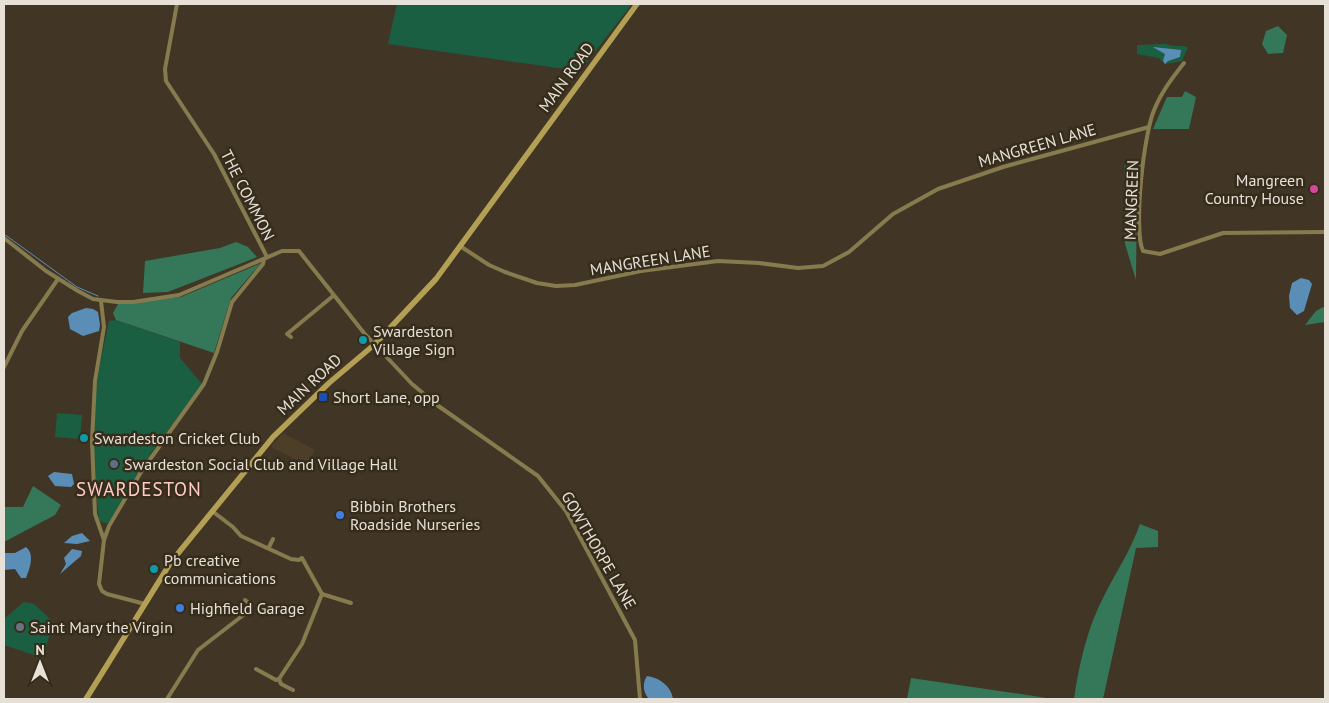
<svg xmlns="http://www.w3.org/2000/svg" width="1329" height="703" viewBox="0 0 1329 703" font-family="'PT Sans',sans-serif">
<rect width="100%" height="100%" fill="#413625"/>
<path fill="#4d3e27" d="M283,433L315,450L307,465L271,447Z"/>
<g fill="#1b5f43">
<path d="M397,4H632L580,71L388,44Z"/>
<path d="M1166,44C1174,47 1181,45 1188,47L1182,61L1165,64L1159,58L1137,54V45Z"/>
<path d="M116,320L180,342V358L202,384L152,452L108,523H104L99,520C93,475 90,427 97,382C100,361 105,341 109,321Z"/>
<path d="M57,413L82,415L80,439L55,437Z"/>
<path d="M24,602L34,604L53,622L43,658L4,645L5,618Z"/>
</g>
<g fill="#357759">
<path d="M1278,26L1287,35L1283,53L1268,54L1262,44L1266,31Z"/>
<path d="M1185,91L1196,97L1189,129H1153L1167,97H1182Z"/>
<path d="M1141,164L1137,181L1136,280L1125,244L1124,166Z"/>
<path d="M236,242L248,247L257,257L168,292L143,293L145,261L220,248Z"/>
<path d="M261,263L231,298L214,353L116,320L113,313L118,304L181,297Z"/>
<path d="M1325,306V322L1305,325L1316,311Z"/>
<path d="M33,486L61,505L55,515L4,542V507H23Z"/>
<path d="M1140,524L1158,531V547L1136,548L1103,699H1074C1079,665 1087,628 1104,596C1116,572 1131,550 1140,524Z"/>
<path d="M911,678L1034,696L1052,699H907Z"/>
</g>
<g fill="#5b8eb7">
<path d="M1153,47L1181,50L1180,57L1168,61L1165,64L1163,61L1165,54Z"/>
<path d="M1301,278L1309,280L1312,284L1304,311L1297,315L1290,308L1289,296L1292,283Z"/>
<path d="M86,308L93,309L98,312L100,325L99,331L83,336L70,329L68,317L72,313Z"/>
<path d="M54,472L72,474L74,484L71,487L55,486L48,476Z"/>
<path d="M82,533L90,541L77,544L64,543L72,536Z"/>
<path d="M26,547C35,554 30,568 26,578H21L15,569L4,570V553H15Z"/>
<path d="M72,549L82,551L81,556L60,574L66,564L64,558Z"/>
<path d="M647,676C660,678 671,686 673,699H649C643,693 642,683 647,676Z"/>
</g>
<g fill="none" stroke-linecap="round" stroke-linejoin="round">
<path stroke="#5b8eb7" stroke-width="1" d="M4,234L77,287L98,296"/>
<g stroke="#867b4e" stroke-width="4">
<path d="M177,4L165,69L166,81L214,154L267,257"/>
<path d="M1184,63C1173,77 1162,91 1155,108C1144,130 1133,229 1143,251L1160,254L1223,233L1325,232"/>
<path d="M4,238L46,271L78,291L93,299L117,302H133L179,295L282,251H299L364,333L412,384L437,405L538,476L566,511L635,640L640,699"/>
<path d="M460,246L489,265L505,272L537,283L556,286L575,285L641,271L718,261L759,263L798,268L823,266L849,252L893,214L938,189L1003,167L1149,127"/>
<path d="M101,301L104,327L95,381L92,441L95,514L104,540L99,584L102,591L107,594L145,604"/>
<path d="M291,337L287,334L333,296"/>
<path d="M4,367L22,331L58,279"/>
<path d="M212,511L233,527L241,536L291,559L299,560L302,558L322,594L302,644L279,679L281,684L293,690"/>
<path d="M104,540L109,526L141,472L204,384L217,352L232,302L263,264L264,259"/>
<path d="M269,547L273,539"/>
<path d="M322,594L351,603"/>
<path d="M256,669L276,680L279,679"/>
<path d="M167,699L198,650L246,613L251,605L245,600"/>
</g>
<path stroke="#b3a055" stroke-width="5.5" d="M86,699L171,562L273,437L329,383L375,344L436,279L637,4"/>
</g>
<circle fill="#d1479c" stroke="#362c1b" stroke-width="2" cx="1314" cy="189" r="5"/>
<g fill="#0f9aa8" stroke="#362c1b" stroke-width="2">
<circle cx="363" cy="340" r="5"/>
<circle cx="84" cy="438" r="5"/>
<circle cx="154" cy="569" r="5"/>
</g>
<rect fill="#1a4fb4" stroke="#362c1b" stroke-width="2" x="318" y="392" width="10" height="10" rx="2.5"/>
<circle fill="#5c6f8a" stroke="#362c1b" stroke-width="2" cx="114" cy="464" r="5"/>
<g fill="#3f7fe0" stroke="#362c1b" stroke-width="2">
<circle cx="340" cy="515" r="5"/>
<circle cx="180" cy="608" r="5"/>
</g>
<circle fill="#6b7280" stroke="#362c1b" stroke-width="2" cx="20" cy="627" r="5"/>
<g text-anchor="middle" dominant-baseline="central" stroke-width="5" stroke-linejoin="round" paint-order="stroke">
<g font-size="16" fill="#e7e0d6" stroke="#362c1b">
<text transform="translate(566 77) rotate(-54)">MAIN ROAD</text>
<text transform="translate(1037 145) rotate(-16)">MANGREEN LANE</text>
<text transform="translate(248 195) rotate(63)">THE COMMON</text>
<text transform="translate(1131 200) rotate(-88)">MANGREEN</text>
<text transform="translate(650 260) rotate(-9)">MANGREEN LANE</text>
<text transform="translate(309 384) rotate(-43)">MAIN ROAD</text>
<text transform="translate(599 550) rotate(60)">GOWTHORPE LANE</text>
</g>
<g font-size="16" fill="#e7e0d6" stroke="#362c1b" text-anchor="start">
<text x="1304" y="180" text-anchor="end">Mangreen<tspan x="1304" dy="18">Country House</tspan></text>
<text x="373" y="331">Swardeston<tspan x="373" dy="18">Village Sign</tspan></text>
<text x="333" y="397">Short Lane, opp</text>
<text x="94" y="438">Swardeston Cricket Club</text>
<text x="124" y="464">Swardeston Social Club and Village Hall</text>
<text x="350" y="506">Bibbin Brothers<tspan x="350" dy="18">Roadside Nurseries</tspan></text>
<text x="164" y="560">Pb creative<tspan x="164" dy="18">communications</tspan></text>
<text x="190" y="608">Highfield Garage</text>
<text x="30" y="627">Saint Mary the Virgin</text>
</g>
<g font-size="19" letter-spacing="1" fill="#ffcbc4" stroke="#362c1b">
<text x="139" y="489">SWARDESTON</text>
</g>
</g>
<rect width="1329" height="703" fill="none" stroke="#e7e0d6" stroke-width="10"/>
<g transform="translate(40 663)" stroke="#362c1b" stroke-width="4" paint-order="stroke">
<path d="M0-4L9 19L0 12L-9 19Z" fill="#e7e0d6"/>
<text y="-8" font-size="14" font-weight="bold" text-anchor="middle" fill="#e7e0d6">N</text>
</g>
</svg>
